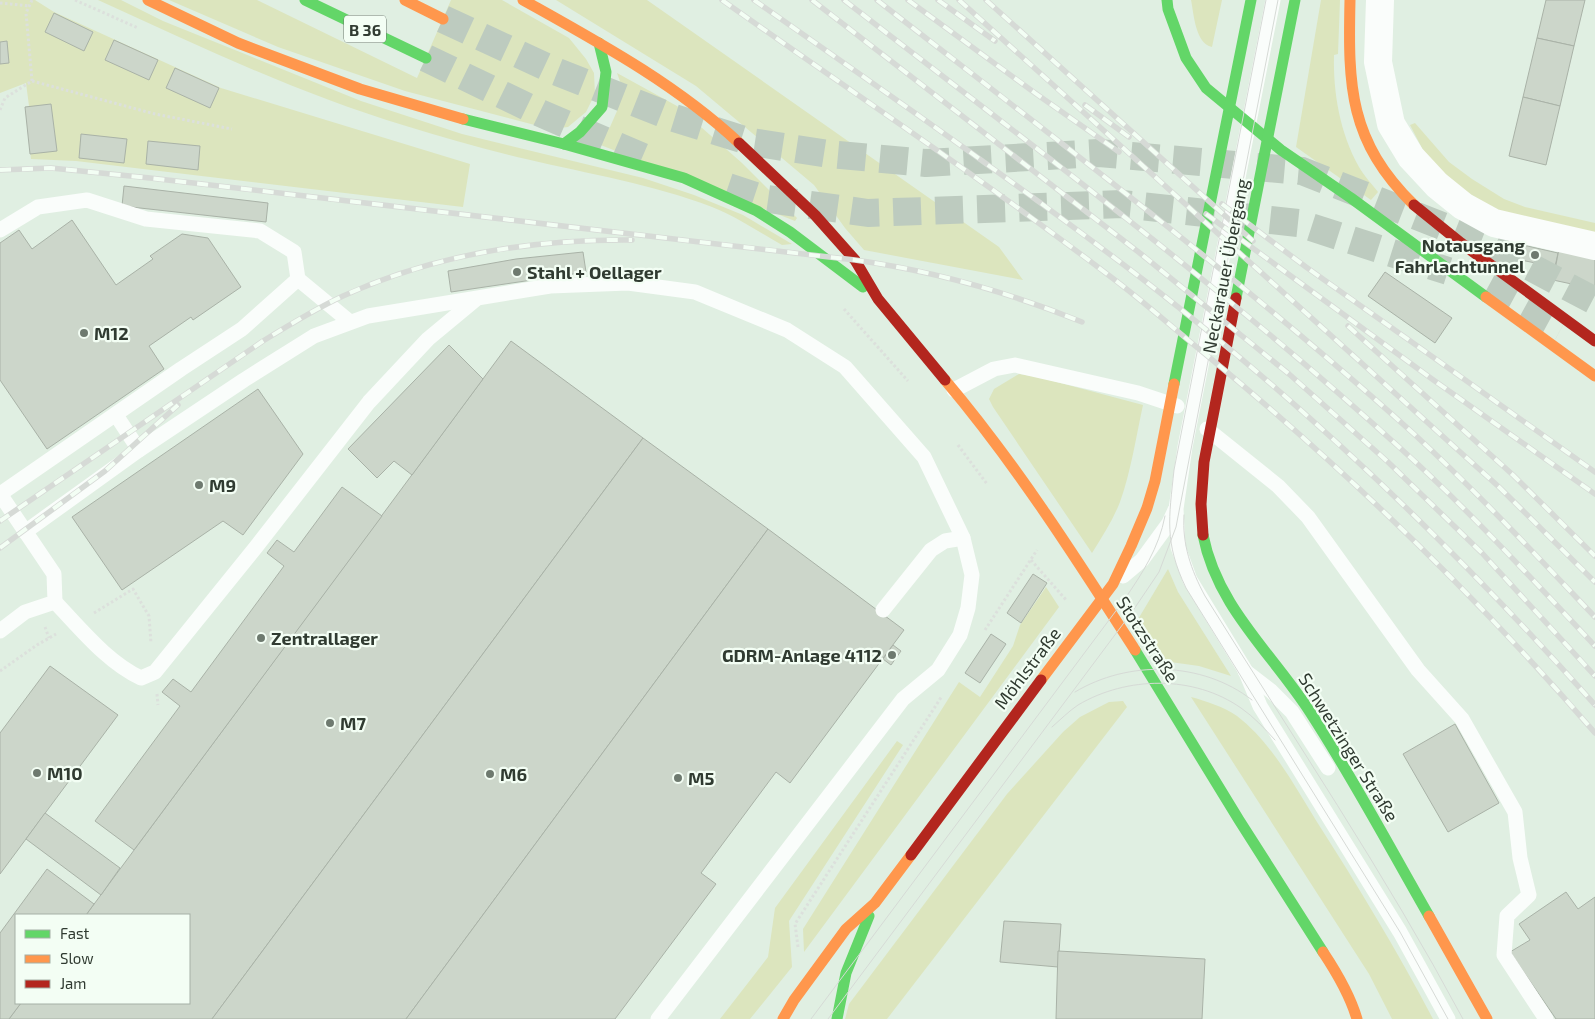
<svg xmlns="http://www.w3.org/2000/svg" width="1595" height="1019" viewBox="0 0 1595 1019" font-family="'Exo 2',sans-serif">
<rect width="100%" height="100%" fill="#e0efe2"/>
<g fill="#dce5be">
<path d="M0,0H35L54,12L221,88L470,164L463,207L76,161L31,159L25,107L29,106L26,83L0,93Z"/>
<path d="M98,0H121L163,21L361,101L462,134L643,178L694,195L743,215L792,244L782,245C760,233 736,216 712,207C652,184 589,174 526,159C486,150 445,138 406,126C299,94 199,46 98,0Z"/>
<path d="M169,0H257L417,78L451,0H502L569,38L586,59L594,73L595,94L586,112L568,127L550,129L405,91L278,47Z"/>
<path d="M556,0H647L999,247L1023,280L864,250L845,228L814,185L696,86Z"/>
<path d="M1191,0H1222L1212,47C1195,43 1194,14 1191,0Z"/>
<path d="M1321,0H1340L1338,54L1334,55C1333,93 1340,133 1359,167C1364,176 1372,184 1378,192L1371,200L1296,147Z"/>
<path d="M617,73L677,106L742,163L797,218L795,221L593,142L610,127L617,111L622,87Z"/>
<path d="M1415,123L1449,162L1472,179L1504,199L1525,207L1595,223V234L1499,212L1435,173L1410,125Z"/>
<path d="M1019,374L1038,377L1143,405C1136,437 1131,471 1120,502C1113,520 1102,537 1092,553L993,407L989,399L994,389Z"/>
<path d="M1168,569L1178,592L1231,676L1199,666L1163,661L1137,621Z"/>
<path d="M1046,587L1059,607L804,952L803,929L959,682L980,697L1013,646L1020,625Z"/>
<path d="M1191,697C1206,701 1224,707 1237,716C1272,743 1294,785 1317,822C1358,886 1398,952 1433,1019H1392L1369,974Z"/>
<path d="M1123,701L1127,707L887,1019H845L849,1004L1007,794L1063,732L1080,717L1109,702Z"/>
<path d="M897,741L903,745L789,921L792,967L750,1019H720L768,957L775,908Z"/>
</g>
<g fill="#ccd6ca" stroke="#a9b2a7">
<path d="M1546,0H1585L1574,46L1537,38Z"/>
<path d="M54,13L93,32L84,51L45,32Z"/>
<path d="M1537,38L1574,46L1560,106L1523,97Z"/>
<path d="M114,40L158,60L149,80L105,60Z"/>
<path d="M7,41L9,63L0,64V42Z"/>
<path d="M175,68L219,88L210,108L166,88Z"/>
<path d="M1523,97L1560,106L1546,165L1509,156Z"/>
<path d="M51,104L57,151L30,154L25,107Z"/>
<path d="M81,134L127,139L124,163L79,158Z"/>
<path d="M148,141L200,146L198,170L146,164Z"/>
<path d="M124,186L268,203L266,222L122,206Z"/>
<path d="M72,220L116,285L153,259L150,256L182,234L208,238L241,287L193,320L191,317L149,346L164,369L47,449L0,380V243L19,230L32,249Z"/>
<path d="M1514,243L1558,253L1555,267L1511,258Z"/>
<path d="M1559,249L1595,257V289L1553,280Z"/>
<path d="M583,252L586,272L451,292L448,271L516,259Z"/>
<path d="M1385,272L1452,318L1435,343L1368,296Z"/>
<path d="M511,341L643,438L212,1019H9L21,1003H189V915H86Z"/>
<path d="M449,345L483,379L412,475L394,461L377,478L348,449Z"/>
<path d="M258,389L303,454L243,535L223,521L122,590L72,517Z"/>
<path d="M643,438L768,529L406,1019H212Z"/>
<path d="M342,487L382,516L134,850L95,821L180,706L162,692L173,679L191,692L284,566L267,553L277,540L294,552Z"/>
<path d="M768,529L904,630L790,783L776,772L701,873L716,884L615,1019H406Z"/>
<path d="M1033,574L1047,583L1021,623L1007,613Z"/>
<path d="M991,634L1006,644L980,683L965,673Z"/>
<path d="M893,645L901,651L891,665L883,659Z"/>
<path d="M50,666L118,715L0,874V733Z"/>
<path d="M1455,724L1499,803L1448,832L1403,754Z"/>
<path d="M45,813L120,868L101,895L26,839Z"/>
<path d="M47,869L94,904L86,915H16V1003H21L9,1019H0V933Z"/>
<path d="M1566,892L1578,909L1595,897V1019H1556L1510,952L1530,940L1519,924Z"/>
<path d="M1004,921L1061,924L1058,967L1000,962Z"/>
<path d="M1058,951L1205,959L1202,1019H1056Z"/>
</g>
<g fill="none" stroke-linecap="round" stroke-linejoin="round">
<g stroke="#bdcbbf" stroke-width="28" stroke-dasharray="28 14" stroke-linecap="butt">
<path d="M443,19L555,71L674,118L751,142L829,154L926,163L1099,153L1302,171L1483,242L1595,301"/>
<path d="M426,58L540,113L645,158"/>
<path d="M728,187L761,198L868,213L1122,204L1298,223L1448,271"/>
<path d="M1488,287L1562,327"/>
</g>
<g stroke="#dce0dc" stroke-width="3" stroke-dasharray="2.5 2.5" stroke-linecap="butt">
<path d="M75,0L138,28"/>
<path d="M0,3L29,6"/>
<path d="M32,81L26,13L32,0"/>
<path d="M0,110L5,98L32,81L155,114L232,129"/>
<path d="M844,309L908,381"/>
<path d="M958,445L987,484"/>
<path d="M1031,560L1067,601"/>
<path d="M94,613L133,589L149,616L151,643"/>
<path d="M45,627L49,638"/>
<path d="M985,630L1037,550"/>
<path d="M0,671L37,645L56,634"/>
<path d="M157,694L158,705"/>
<path d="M798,947L795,924L942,696"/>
</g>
<g stroke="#fafdfb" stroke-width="15">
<path d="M1273,0L1185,447L1176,509L1178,547L1190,580L1245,670L1260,706L1400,932L1448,1019"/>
<path d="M0,230L38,207L87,200L146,219L260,231L294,252L298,279L350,322"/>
<path d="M954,390L994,369L1015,365L1138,393L1177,406"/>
<path d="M116,415L139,450"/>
<path d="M1207,429L1278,486L1308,517L1418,670L1462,719L1515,812L1520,858L1529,895L1507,916L1504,955L1546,1019"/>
<path d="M0,494L181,369L242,329L298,279"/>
<path d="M0,494L54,574L55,602L25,612L0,631"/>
<path d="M25,532L139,450L244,380L314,336L368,316L550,286L628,283L695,292L787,330L845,367L924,457L963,538L972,575L968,608L960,635L938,670L903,699L658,1019"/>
<path d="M1123,576L1142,560L1169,523L1175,510"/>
<path d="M55,602C81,629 107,662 141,678L155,672L256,547L369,402L428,339L475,300"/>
<path d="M883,610L931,550L945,541L963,538"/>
<path d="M1245,671L1271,691L1292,712L1328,768"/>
</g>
<path stroke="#fafdfb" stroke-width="28" d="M1380,0L1378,62L1391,124L1411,157L1437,185L1463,206L1494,223L1595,246"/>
<g stroke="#63d668" stroke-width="11">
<path d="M305,0L426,58"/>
<path d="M1167,0L1168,9L1186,58L1206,88L1281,150L1351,198L1486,297"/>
<path d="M463,119L564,144L684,178L757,211L790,232L863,287"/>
<path d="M564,144L580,132L602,107L606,72L599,43"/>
<path d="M1236,298L1295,0"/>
<path d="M1174,384L1251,0"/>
<path d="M1203,535C1217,607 1272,653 1310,712C1353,778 1390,848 1429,916"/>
<path d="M1135,650L1239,820L1323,952"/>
<path d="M837,1019L846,973L869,916"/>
</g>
<g stroke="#ff974d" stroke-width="11">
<path d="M148,0L238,43L360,89L463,119"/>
<path d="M405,0L443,19"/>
<path d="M523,0C598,42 676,84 739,143"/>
<path d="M1350,0C1348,87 1349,141 1414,205"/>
<path d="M1486,297L1595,376"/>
<path d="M945,380C1016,464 1076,558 1135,650"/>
<path d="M1041,680L1113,584L1131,546L1147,508L1155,481L1174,384"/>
<path d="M1429,916L1487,1019"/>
<path d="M1323,952C1337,973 1350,995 1357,1019"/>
<path d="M783,1019L794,1000L846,929L875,903L911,855"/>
</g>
<g stroke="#b3261e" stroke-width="11">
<path d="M739,143L815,215L855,260L878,299L945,380"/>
<path d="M1414,205L1461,243L1595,341"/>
<path d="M1203,535L1201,504L1204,462L1236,298"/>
<path d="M911,855L1041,680"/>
</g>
<g stroke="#d6dad6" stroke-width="1">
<path d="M1266,0L1174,470C1169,518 1164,542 1186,588L1400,932L1448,1019"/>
<path d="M1184,515C1182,544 1191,570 1205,596C1292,736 1385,873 1463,1019"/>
<path d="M1075,692C1128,660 1202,661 1252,700"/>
<path d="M1052,727C1060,720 1069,711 1078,705C1127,676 1194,675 1241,708C1254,717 1264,728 1275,740"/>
<path d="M811,1019L1124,600C1142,574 1159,548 1165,516"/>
<path d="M828,1019L1132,612L1159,572L1176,527L1278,0"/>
</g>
<defs>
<g id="rail">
<path d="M722,0C852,92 984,180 1111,277C1143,301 1173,328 1204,353C1345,469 1476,595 1595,733"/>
<path d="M754,0C885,92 1017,183 1145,281C1308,407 1458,551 1595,705"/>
<path d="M812,0L1141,254L1289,374L1388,462L1482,553L1595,676"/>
<path d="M844,0C1031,145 1223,287 1399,447C1468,509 1531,578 1595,646"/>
<path d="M877,0C1058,141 1243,280 1414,434C1477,492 1536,555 1595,617"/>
<path d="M908,0L1035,93L1119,152"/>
<path d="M938,0L995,41"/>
<path d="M959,0L1499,487L1595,582"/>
<path d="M986,0L1253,241"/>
<path d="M1085,105L1129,137"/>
<path d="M0,170L51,168L150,178L855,260C934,271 1008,292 1082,322"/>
<path d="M1222,204L1306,267L1595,472"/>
<path d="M1206,214L1432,379L1595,494"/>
<path d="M1348,326L1513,475L1595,556"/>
<path d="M0,521L263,341C289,325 315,309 343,296C433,255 533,239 632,240"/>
<path d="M0,548L105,471L178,405"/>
</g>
</defs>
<use href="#rail" stroke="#d6dad6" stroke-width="5.5"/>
<use href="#rail" stroke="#f3fef4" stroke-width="4" stroke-dasharray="11" stroke-linecap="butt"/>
</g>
<g fill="#6e7a6f" stroke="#f3fef4" stroke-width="2">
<circle cx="1535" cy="255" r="5"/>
<circle cx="517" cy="272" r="5"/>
<circle cx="84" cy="333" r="5"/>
<circle cx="199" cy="485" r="5"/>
<circle cx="261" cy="638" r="5"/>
<circle cx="892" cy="655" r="5"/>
<circle cx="330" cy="723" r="5"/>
<circle cx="37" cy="773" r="5"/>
<circle cx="490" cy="774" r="5"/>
<circle cx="678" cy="778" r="5"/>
</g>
<g text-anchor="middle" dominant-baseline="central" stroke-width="4.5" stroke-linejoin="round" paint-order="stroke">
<rect fill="#f3fef4" stroke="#6a766c" stroke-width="1" x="344" y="15.5" width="42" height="27" rx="4"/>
<g font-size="16" font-weight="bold" fill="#303b31">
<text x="365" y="29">B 36</text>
</g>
<g font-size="18" font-weight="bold" fill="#303b31" stroke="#f3fef4" text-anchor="start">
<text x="1525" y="245" text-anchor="end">Notausgang<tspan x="1525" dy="21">Fahrlachtunnel</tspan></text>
<text x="527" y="272">Stahl + Oellager</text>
<text x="94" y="333">M12</text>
<text x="209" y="485">M9</text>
<text x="271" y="638">Zentrallager</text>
<text x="882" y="655" text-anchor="end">GDRM-Anlage 4112</text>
<text x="340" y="723">M7</text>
<text x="47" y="773">M10</text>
<text x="500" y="774">M6</text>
<text x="688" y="778">M5</text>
</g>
<g font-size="18" fill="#303b31" stroke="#f3fef4">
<text transform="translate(1225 266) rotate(-79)">Neckarauer Übergang</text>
<text transform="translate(1148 639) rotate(57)">Stotzstraße</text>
<text transform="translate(1027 668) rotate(-53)">Möhlstraße</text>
<text transform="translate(1349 747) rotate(58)">Schwetzinger Straße</text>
</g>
</g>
<rect x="15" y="914" width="175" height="90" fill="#f3fef4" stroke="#a5b0a6"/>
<rect x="25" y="930" width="25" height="8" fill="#63d668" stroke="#a5b0a6"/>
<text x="60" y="939" font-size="15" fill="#303b31">Fast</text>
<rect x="25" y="955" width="25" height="8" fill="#ff974d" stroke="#a5b0a6"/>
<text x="60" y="964" font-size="15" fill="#303b31">Slow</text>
<rect x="25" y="980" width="25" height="8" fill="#b3261e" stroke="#a5b0a6"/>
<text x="60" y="989" font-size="15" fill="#303b31">Jam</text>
</svg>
